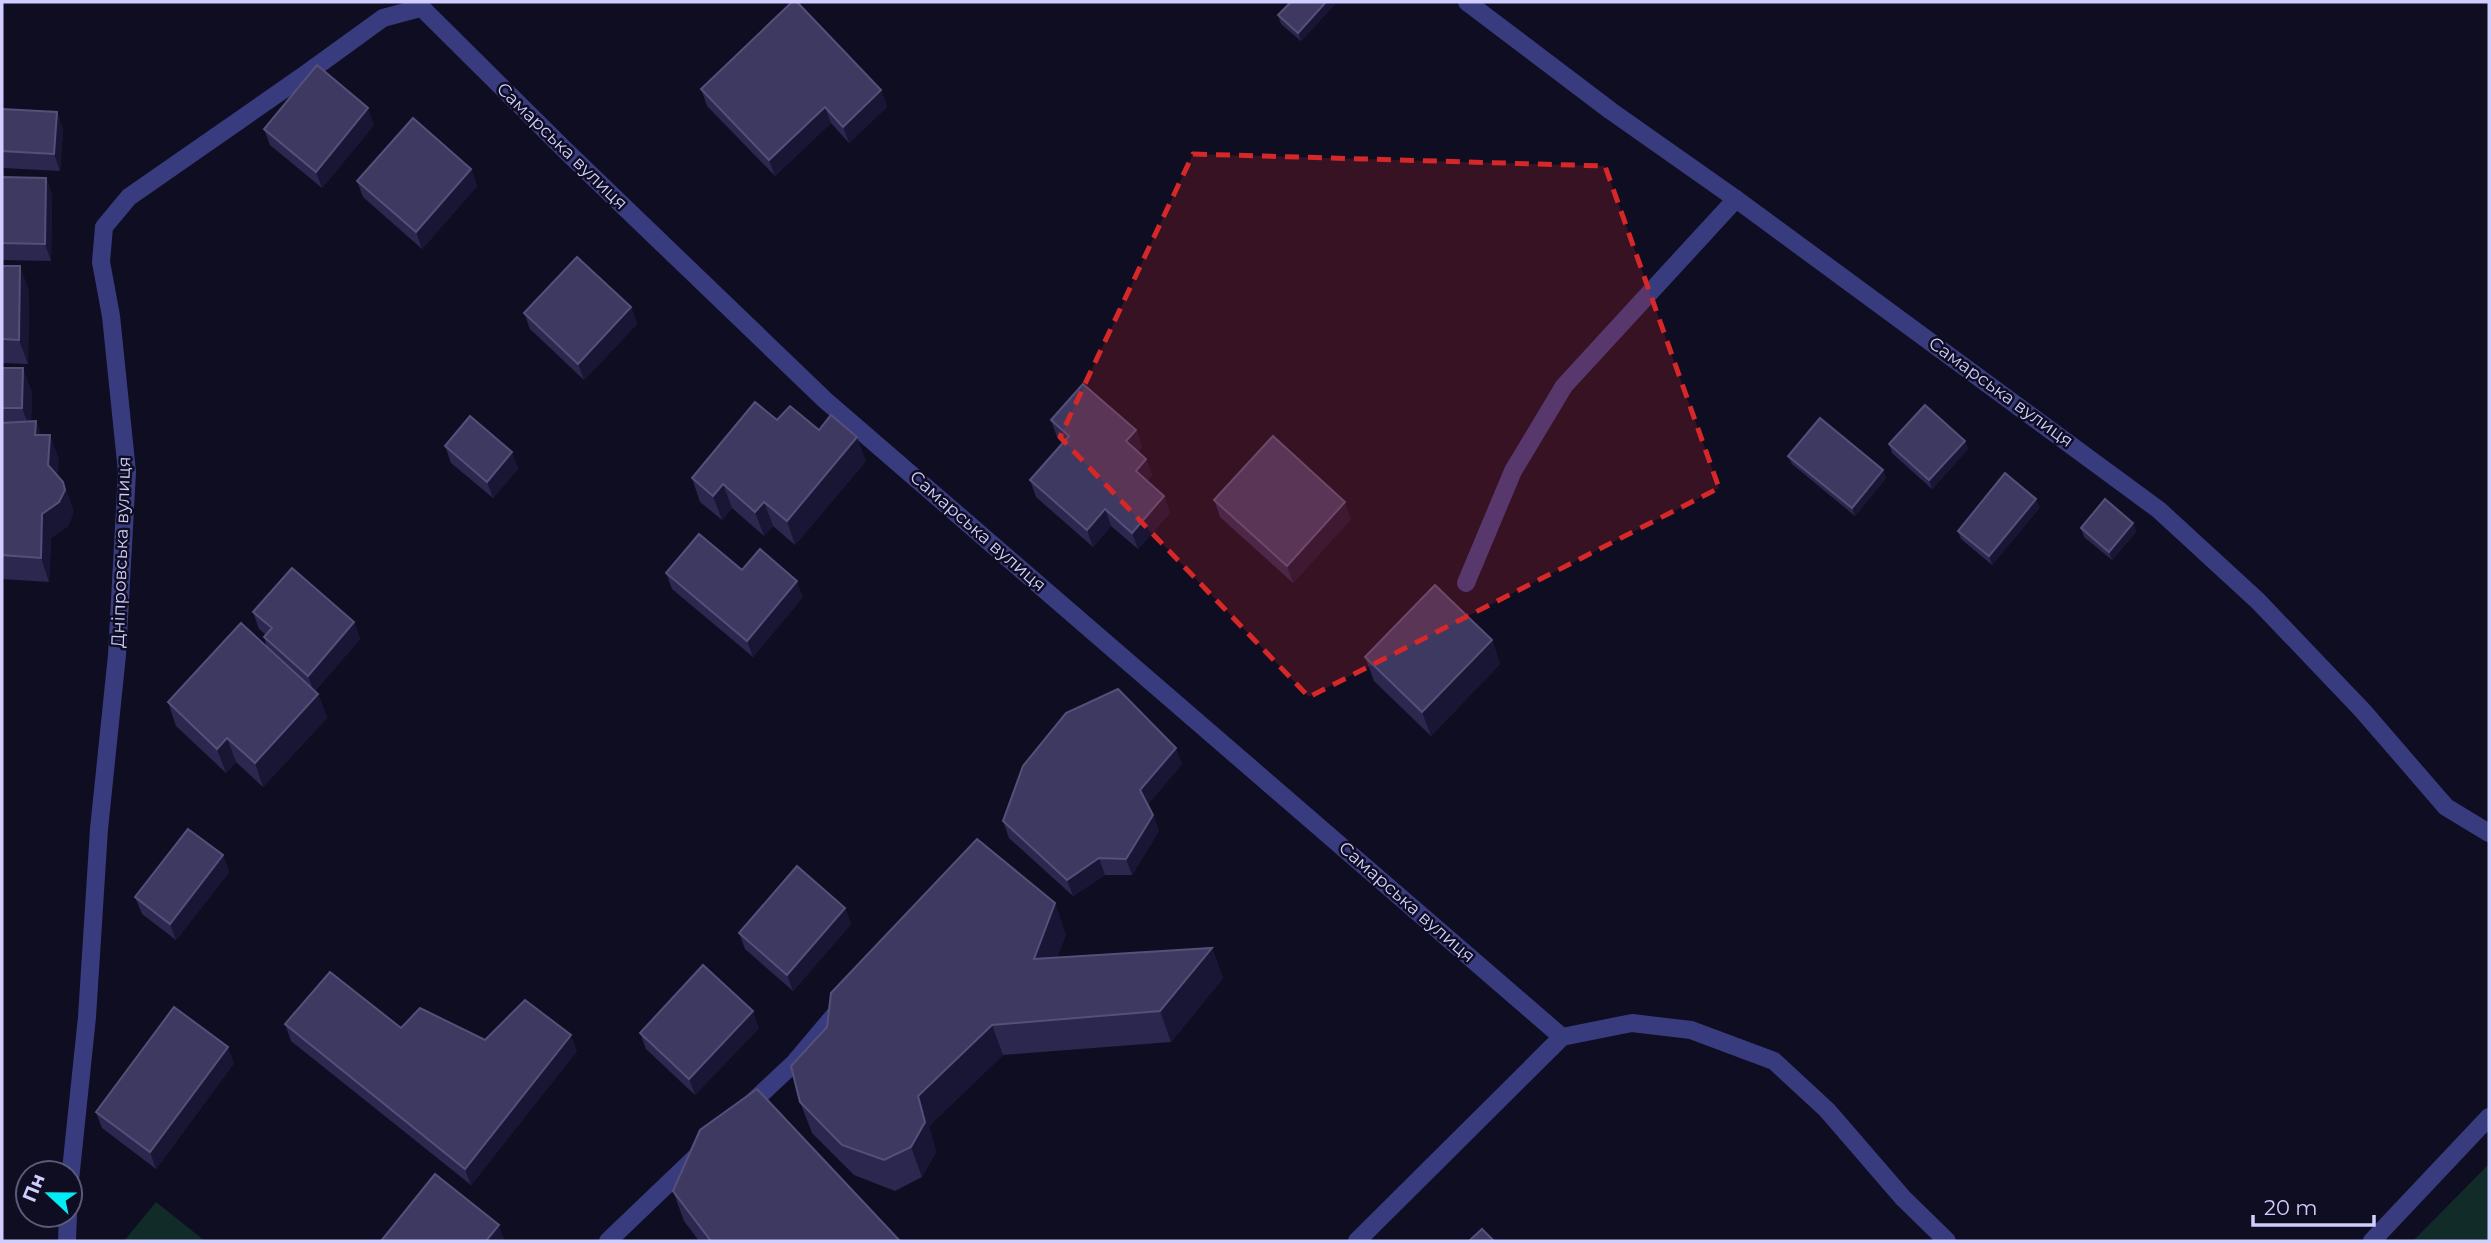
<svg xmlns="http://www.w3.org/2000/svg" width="2491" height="1243" viewBox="0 0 2491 1243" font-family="Montserrat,sans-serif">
<rect width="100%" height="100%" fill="#0f0d21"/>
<g fill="#102b28">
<path d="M2489,1164V1241H2413Z"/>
<path d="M156,1202L205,1241H124Z"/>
</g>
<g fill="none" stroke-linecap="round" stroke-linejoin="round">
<g stroke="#393b7f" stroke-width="18">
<path d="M1466,583L1513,471L1564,386L1736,199"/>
<path d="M745,1109L794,1063L843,1005"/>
<path d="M608,1241L700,1153"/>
</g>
<g stroke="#393b7f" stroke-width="18">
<path d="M416,2L566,151L825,400L1562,1037"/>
<path d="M1467,2L1611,111L1736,199L2159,510L2258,601L2363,711L2446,807L2489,833"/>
<path d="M70,1180L87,1017L99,829L117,655L127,472L111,316L101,262L104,227L129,197L303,76L383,18L420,8"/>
<path d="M67,1241L68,1215"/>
<path d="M1357,1241L1562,1037L1632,1023L1691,1030L1774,1061L1827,1110L1903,1198L1947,1241"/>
<path d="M2372,1241L2489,1117"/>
</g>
</g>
<g fill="#2b274e">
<path d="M1291,2H1335V4L1301,41L1281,24L1278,15Z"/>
<path d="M701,89L881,90L887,107L849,143L831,123L775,176L707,106Z"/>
<path d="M2,109L57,112L63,129L60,171L3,168L5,177L46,178L52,195L51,261L2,260Z"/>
<path d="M374,125L322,188L270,145L264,129Z"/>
<path d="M471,169L477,186L422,249L363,197L357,181Z"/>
<path d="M2,266L29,290L28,364L2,363Z"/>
<path d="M631,307L637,324L584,380L530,329L524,313Z"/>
<path d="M2,368L32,392L31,421H36L41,435L59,459L57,476L63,482L72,506L73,514L68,526L51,538L49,582L2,579Z"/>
<path d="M777,420L819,430L866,461L795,545L773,526L764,536L732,508L722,520L700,502L692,478Z"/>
<path d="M1051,420L1136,430L1142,446L1138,451L1146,459L1152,475L1147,481L1164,496L1170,513L1138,549L1111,526L1093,547L1036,497L1030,480L1063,442L1057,437Z"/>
<path d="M1965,441L1968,449L1932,489L1892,453L1889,444Z"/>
<path d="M445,446L512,452L518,469L493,498L451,463Z"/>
<path d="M1788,456L1883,470L1886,478L1855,516L1792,464Z"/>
<path d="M1214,500L1351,519L1293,583L1220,517Z"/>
<path d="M2040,507L1992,565L1961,539L1958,531Z"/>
<path d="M2133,523L2136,532L2112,560L2084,537L2081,528Z"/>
<path d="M742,570L803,597L753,657L672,589L666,573Z"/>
<path d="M253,612L354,622L360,639L315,691L318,694L327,718L263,787L236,762L226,773L176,726L168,702L267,647L264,637L266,635L259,629Z"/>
<path d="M1492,640L1500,664L1431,736L1374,681L1365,657Z"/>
<path d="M1182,764L1148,804L1153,815L1159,831L1132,875H1105L1073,896L1009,838L1003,821Z"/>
<path d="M223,855L229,872L176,940L142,914L135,897Z"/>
<path d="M845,908L851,924L793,991L745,949L739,933Z"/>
<path d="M1066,934L1057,958L1212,948L1223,978L1171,1042L1003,1055L929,1126L936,1152L922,1177L895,1191L854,1175L812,1133L800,1102Z"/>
<path d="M285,1024L401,1028L485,1040L577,1051L471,1185L291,1041Z"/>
<path d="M759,1028L695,1095L646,1049L640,1033Z"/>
<path d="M234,1063L156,1169L102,1128L96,1112Z"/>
<path d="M673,1191L900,1241H699L684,1221Z"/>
</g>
<g fill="#191534">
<path d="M1326,2H1335V4L1301,41L1298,33Z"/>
<path d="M881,90L887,107L849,143L843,127Z"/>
<path d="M825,107L831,123L775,176L769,160Z"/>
<path d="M368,108L374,125L322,188L316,172Z"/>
<path d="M57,112L63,129L60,171L54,154Z"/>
<path d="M2,165L5,174L4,194L2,187Z"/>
<path d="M471,169L477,186L422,249L416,232Z"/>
<path d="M46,178L52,195L51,261L45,244Z"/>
<path d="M20,266L29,290L28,364L19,340Z"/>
<path d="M631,307L637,324L584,380L578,364Z"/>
<path d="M23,368L32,392L31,432L22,408Z"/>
<path d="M36,421L45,445L35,435Z"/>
<path d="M1136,430L1142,446L1132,458L1126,441Z"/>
<path d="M50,435L59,459L57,489L48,465Z"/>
<path d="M857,437L866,461L795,545L787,521Z"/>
<path d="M1965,441L1968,449L1932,489L1929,480Z"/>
<path d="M512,452L518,469L493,498L487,482Z"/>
<path d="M1146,459L1152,475L1142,488L1136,471Z"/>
<path d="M1883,470L1886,478L1855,516L1852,508Z"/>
<path d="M63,482L72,506L73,514L68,526L51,538L49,582L41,558L42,514Z"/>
<path d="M723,484L732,508L722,520L713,496Z"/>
<path d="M1164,496L1170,513L1138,549L1132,533Z"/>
<path d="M2036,499L2040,507L1992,565L1989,556Z"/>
<path d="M764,502L773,526L764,536L755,512Z"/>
<path d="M1345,502L1351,519L1293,583L1287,566Z"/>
<path d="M1105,509L1111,526L1093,547L1087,530Z"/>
<path d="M2133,523L2136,532L2112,560L2109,552Z"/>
<path d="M797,581L803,597L753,657L747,641Z"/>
<path d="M354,622L360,639L314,692L308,676Z"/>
<path d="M1492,640L1500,664L1431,736L1422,712Z"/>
<path d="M318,694L327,718L263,787L255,763Z"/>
<path d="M227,738L236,762L226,773L217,749Z"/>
<path d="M1176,748L1182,764L1146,806L1140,790Z"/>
<path d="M1153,815L1159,831L1132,875L1126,859Z"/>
<path d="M223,855L229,872L176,940L170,924Z"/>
<path d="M1099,858L1105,875L1073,896L1067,880Z"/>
<path d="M1055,903L1066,934L1045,989L1034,959Z"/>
<path d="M845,908L851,924L793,991L787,975Z"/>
<path d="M1212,948L1223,978L1171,1042L1160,1011Z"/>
<path d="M753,1011L759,1028L695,1095L689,1079Z"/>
<path d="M992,1025L1003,1055L929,1126L936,1152L922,1177L911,1147L918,1096Z"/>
<path d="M571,1035L577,1051L471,1185L465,1169Z"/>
<path d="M228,1047L234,1063L156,1169L150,1152Z"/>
<path d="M499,1225L505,1241H486Z"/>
</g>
<g fill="#3d3961" stroke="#54507a" stroke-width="2">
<path d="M792,2H797L881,90L843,127L825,107L769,160L701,89Z"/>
<path d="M1291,2H1326L1298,33L1278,15Z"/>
<path d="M317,65L368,108L316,172L264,129Z"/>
<path d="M2,109L57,112L54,154L2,151Z"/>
<path d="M413,118L471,169L416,232L357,181Z"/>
<path d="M2,177L46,178L45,244L2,243Z"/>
<path d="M577,257L631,307L578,364L524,313Z"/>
<path d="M2,266H20L19,340L2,339Z"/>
<path d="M2,368H23L22,408H2Z"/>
<path d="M1083,384L1136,430L1126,441L1146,459L1136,471L1164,496L1132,533L1105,509L1087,530L1030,480L1069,436L1051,420Z"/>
<path d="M755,402L777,420L790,406L819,430L831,415L857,437L787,521L764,502L755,512L723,484L713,496L692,478Z"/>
<path d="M1925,405L1965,441L1929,480L1889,444Z"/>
<path d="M470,416L512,452L487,482L445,446Z"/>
<path d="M1820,418L1883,470L1852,508L1788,456Z"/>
<path d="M36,421L35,435H50L48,465L63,482L65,490L59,502L42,514L41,558L2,555V423Z"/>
<path d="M1273,436L1345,502L1287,566L1214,500Z"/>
<path d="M2005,473L2036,499L1989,556L1958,531Z"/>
<path d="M2105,499L2133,523L2109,552L2081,528Z"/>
<path d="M699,534L742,570L760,549L797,581L747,641L666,573Z"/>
<path d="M292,568L354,622L308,676L264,637L272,628L253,612Z"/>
<path d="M1435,585L1492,640L1422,712L1365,657Z"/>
<path d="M241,623L318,694L255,763L227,738L217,749L168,702Z"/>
<path d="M1118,689L1176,748L1140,790L1153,815L1126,859L1099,858L1067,880L1003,821L1023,766L1066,713Z"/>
<path d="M188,829L223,855L170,924L135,897Z"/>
<path d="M977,839L1055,903L1034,959L1212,948L1160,1011L992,1025L918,1096L925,1122L911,1147L884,1160L842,1145L800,1102L791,1066L827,1027L831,993Z"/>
<path d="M797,866L845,908L787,975L739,933Z"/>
<path d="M703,965L753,1011L689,1079L640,1033Z"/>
<path d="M330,972L401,1028L420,1008L485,1040L525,1000L571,1035L465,1169L285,1024Z"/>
<path d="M174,1007L228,1047L150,1152L96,1112Z"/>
<path d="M757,1089L900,1241H711L673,1191L700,1130Z"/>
<path d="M435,1174L499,1225L486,1241H381Z"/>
<path d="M1482,1229L1494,1241H1469Z"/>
</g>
<path fill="#d62828" fill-opacity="0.2" stroke="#d62828" stroke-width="5" stroke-dasharray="14 9" stroke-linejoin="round" d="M1193,154L1605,166L1719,488L1309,697L1060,437Z"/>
<g text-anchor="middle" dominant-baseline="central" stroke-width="5" stroke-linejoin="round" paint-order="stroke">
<g font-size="18" fill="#d0cefe" stroke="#0f0d21">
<text transform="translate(562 146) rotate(44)">Самарська вулиця</text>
<text transform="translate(2001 392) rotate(36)">Самарська вулиця</text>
<text transform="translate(978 531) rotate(41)">Самарська вулиця</text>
<text transform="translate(121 552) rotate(-88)">Дніпровська вулиця</text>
<text transform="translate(1407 902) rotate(41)">Самарська вулиця</text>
</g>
</g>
<rect width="2491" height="1243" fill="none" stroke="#d0cefe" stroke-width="7"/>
<g transform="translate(49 1194) rotate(292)"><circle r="33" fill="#0f0d21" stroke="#5c5a79" stroke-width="2"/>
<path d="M0-5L12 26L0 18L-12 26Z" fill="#03ecf5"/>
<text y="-10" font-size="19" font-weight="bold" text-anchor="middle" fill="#d0cefe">Пн</text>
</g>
<path d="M2253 1215v10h121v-10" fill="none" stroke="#d0cefe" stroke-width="3.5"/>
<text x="2264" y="1215" font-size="21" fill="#d0cefe" stroke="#0f0d21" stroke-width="5" paint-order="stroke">20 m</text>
</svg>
